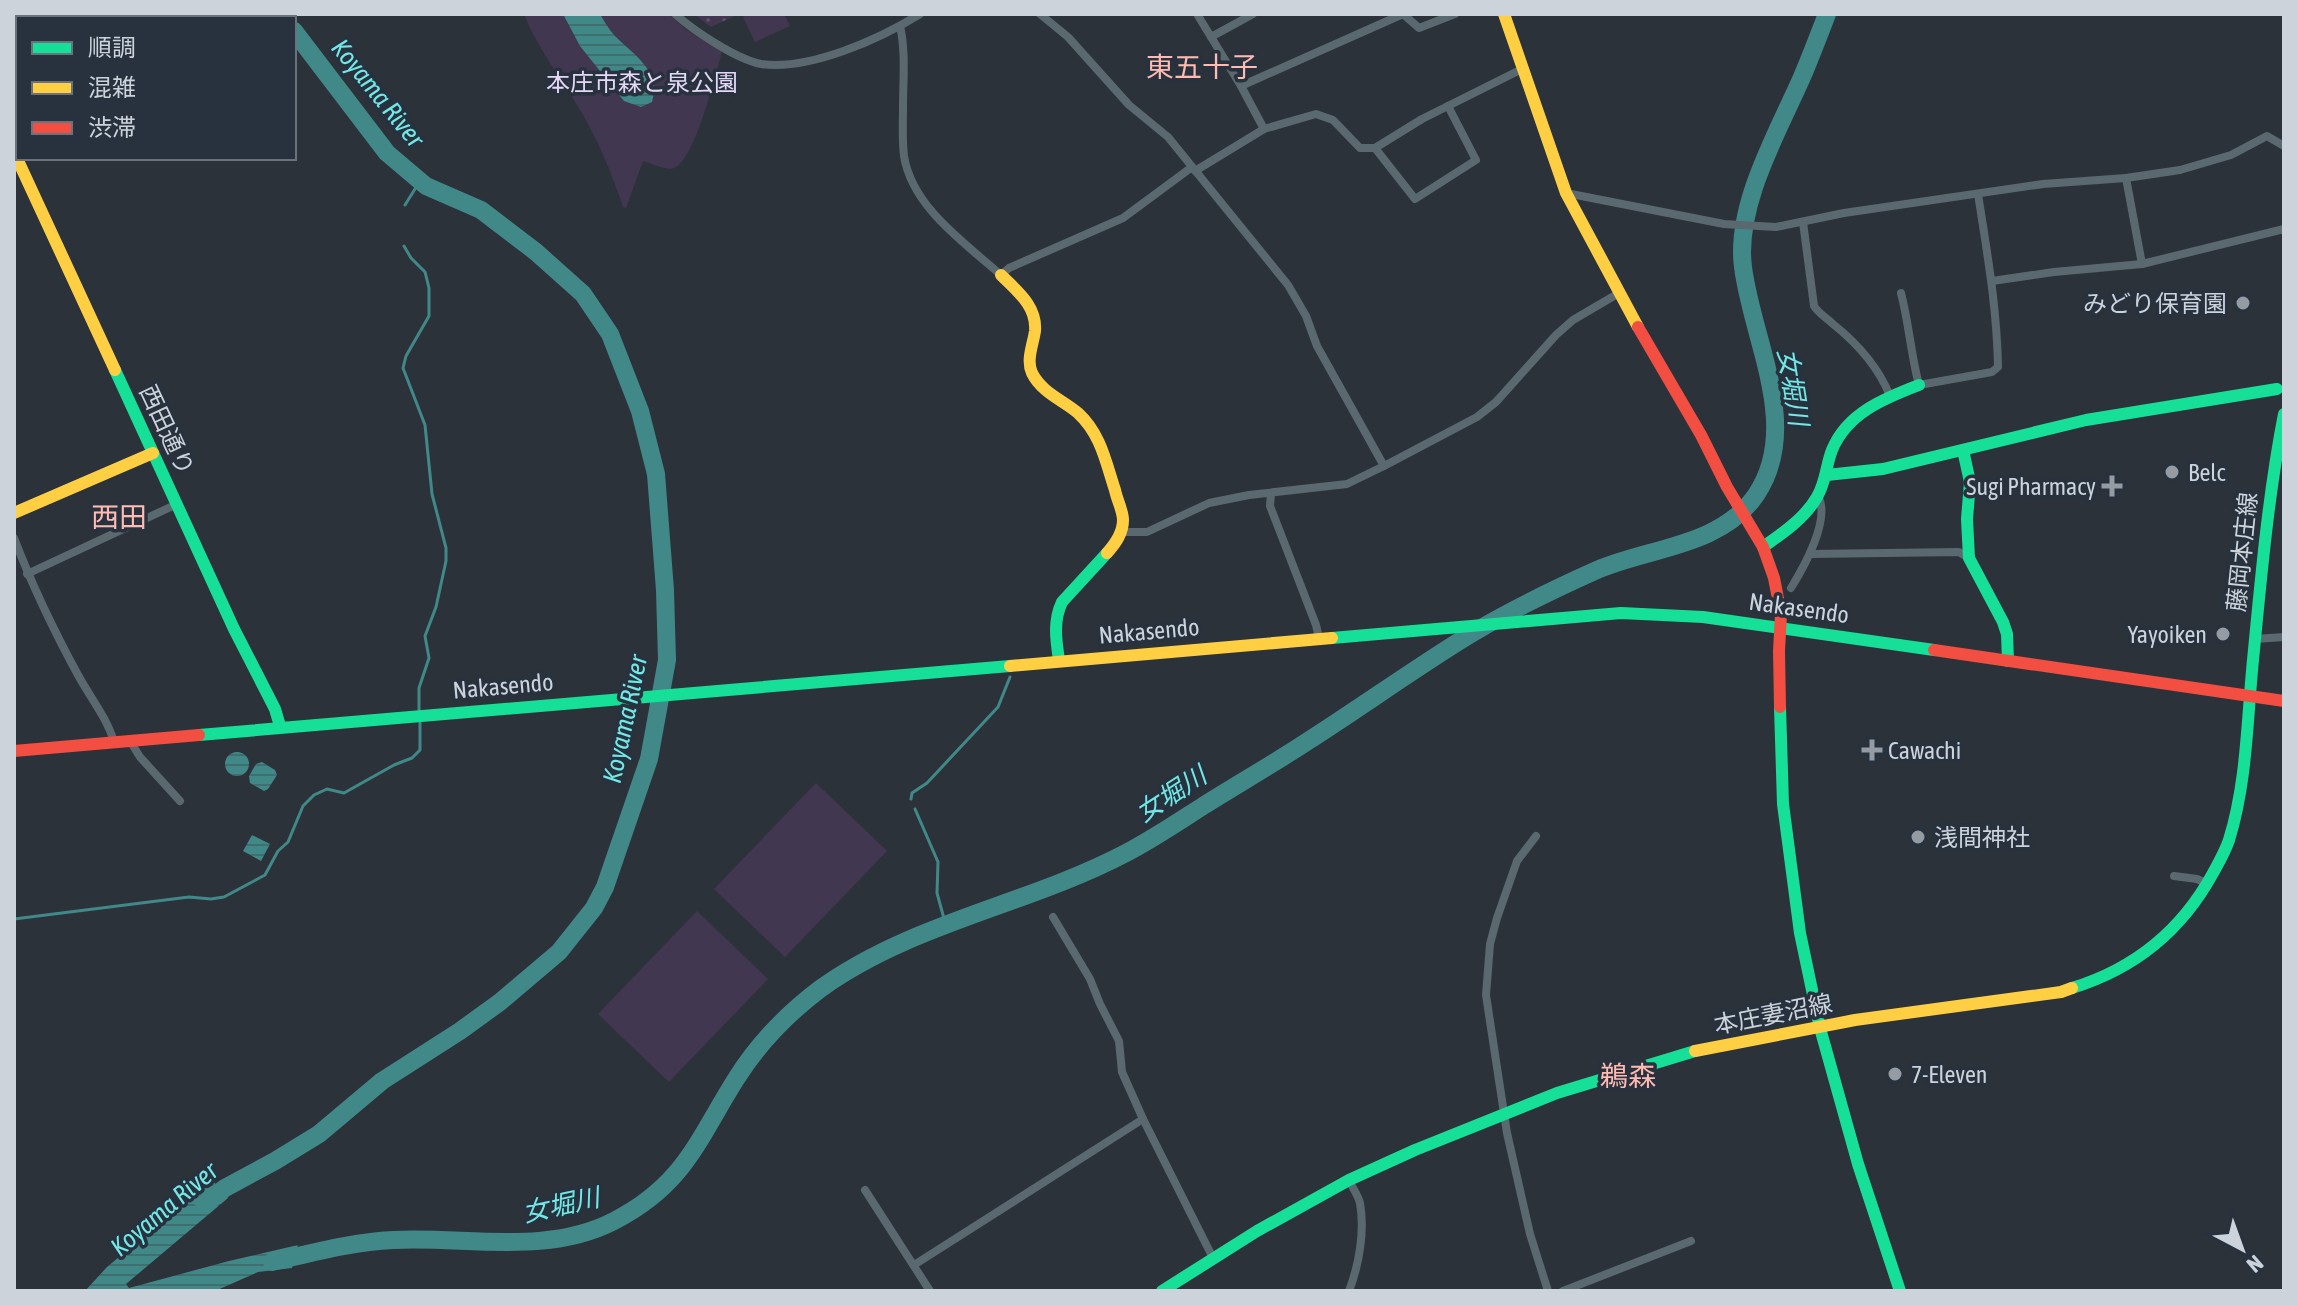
<svg xmlns="http://www.w3.org/2000/svg" width="2298" height="1305" viewBox="0 0 2298 1305" font-family="'Asap Condensed','Noto Sans JP',sans-serif">
<defs>
<pattern id="grass-dots" width="8" height="8" patternUnits="userSpaceOnUse" patternTransform="scale(2)"><rect width="8" height="8" fill="#423751"/><path d="M2 2h.1M6 6h.1" fill="none" stroke="#5c5369" stroke-width="1.8" stroke-linecap="round"/></pattern>
<pattern id="water-rules" width="6" height="5" patternUnits="userSpaceOnUse" patternTransform="scale(2)"><rect width="6" height="5" fill="#418989"/><path d="M0 2.5h6" fill="none" stroke="#406f70"/></pattern>
</defs>
<rect width="100%" height="100%" fill="#2c3239"/>
<path fill="url(#grass-dots)" d="M694,14H739L711,27Z"/>
<g fill="#423751">
<path d="M524,14H668L688,31L722,52C715,76 695,160 674,168C666,171 651,163 643,161L626,208L623,207C611,171 597,137 577,105C559,75 537,47 524,14Z"/>
<path d="M749,14H784L790,26L755,42L743,17Z"/>
<path d="M816,783L887,851L785,957L714,889Z"/>
<path d="M697,911L768,979L669,1082L598,1014Z"/>
</g>
<g fill="url(#water-rules)">
<path d="M563,14H600C604,21 608,28 614,35C632,54 662,70 652,102L641,107L624,101L580,46Z"/>
<circle cx="237" cy="764" r="12"/>
<path d="M262,762L275,770L277,775L268,789L264,791L250,783L249,776L256,764Z"/>
<path d="M252,835L270,844L261,861L243,851Z"/>
<path d="M212,1180L228,1198L126,1284L129,1288L229,1261L298,1245L292,1268L258,1272L215,1291H85L107,1267Z"/>
</g>
<g fill="none" stroke-linecap="round" stroke-linejoin="round">
<g stroke="#418989" stroke-width="3">
<path d="M405,205L420,181"/>
<path d="M404,246L411,258L425,272L429,288V316L406,356L403,368L425,425L432,494L446,548V561L436,607L425,636L429,658L419,688V711"/>
<path d="M911,799L912,793L927,783L998,707L1010,677"/>
<path d="M915,809L938,862L937,893L946,926"/>
<path d="M14,919L189,897L211,899L224,897L265,875L278,851L288,842L303,806L314,795L327,789L344,793L394,765L412,758L420,750V723"/>
</g>
<g stroke="#418989" stroke-width="18">
<path d="M287,14L288,18"/>
<path d="M204,1204L225,1188L275,1161L319,1134L382,1081L460,1031L500,1002L559,952L594,908L605,887L649,759L667,660L665,590L656,474L640,411L610,334L583,294L536,252L481,210L426,186L387,153L294,31"/>
<path d="M272,1262C312,1253 352,1242 393,1240C466,1236 546,1256 614,1221C684,1185 697,1141 736,1079C758,1044 787,1014 820,989C911,923 1027,905 1126,853C1153,839 1178,822 1203,806C1238,784 1273,764 1308,741C1358,709 1407,674 1458,642C1502,614 1550,591 1597,570C1650,547 1720,547 1756,495C1802,427 1752,340 1743,267C1735,205 1778,132 1802,77C1811,56 1819,35 1827,14"/>
</g>
<g stroke="#5a696f" stroke-width="8">
<path d="M675,14C694,31 736,59 761,64C809,71 880,39 920,14"/>
<path d="M1040,14L1068,37L1129,105L1168,137L1288,285L1306,316L1317,346L1384,466"/>
<path d="M1197,14L1241,86L1264,129"/>
<path d="M900,26C906,52 903,80 903,107C903,123 902,140 904,156C912,207 965,243 1001,275L1009,268L1123,218L1192,167"/>
<path d="M1211,37L1253,14"/>
<path d="M1241,86L1403,14L1419,28L1455,14"/>
<path d="M1375,148L1415,199L1476,160L1448,106"/>
<path d="M1195,171L1264,129L1316,114L1333,120L1360,148H1375L1422,119L1522,69"/>
<path d="M2126,178L2142,264"/>
<path d="M1566,193L1724,224L1776,227L1844,213L2043,184L2126,178L2180,170L2231,155L2267,136L2284,146"/>
<path d="M1803,222L1814,306C1819,314 1826,317 1833,324C1858,344 1878,366 1890,396"/>
<path d="M1992,281L2054,272L2142,264L2284,229"/>
<path d="M1901,293C1909,324 1911,355 1919,385L1992,372L1998,367C1997,308 1987,252 1978,194"/>
<path d="M1271,493L1270,506L1316,625L1319,638"/>
<path d="M1121,532H1147L1209,503L1249,495L1347,484L1384,466L1477,417L1496,402L1556,335L1573,320L1619,293"/>
<path d="M14,538C32,585 54,631 78,675C90,697 107,718 114,742"/>
<path d="M1811,554L1959,552L1969,558"/>
<path d="M27,574L177,504"/>
<path d="M1791,588C1804,567 1831,519 1818,496"/>
<path d="M2255,639L2284,637"/>
<path d="M130,741L140,757L180,801"/>
<path d="M1536,836L1517,861L1497,918L1490,944L1486,995L1507,1133L1530,1234L1548,1291"/>
<path d="M2174,876L2197,879L2208,884"/>
<path d="M1053,917L1090,979L1100,1004L1119,1041L1122,1072L1143,1119L1213,1258"/>
<path d="M1349,1180C1352,1187 1358,1195 1360,1203C1365,1231 1359,1265 1349,1291"/>
<path d="M865,1190L930,1291"/>
<path d="M914,1265L1143,1119"/>
<path d="M1563,1291L1691,1241"/>
</g>
<g stroke="#16e098" stroke-width="12">
<path d="M115,370L234,629L275,709L280,726"/>
<path d="M1963,450L1970,482L1967,519L1969,558L2003,622L2007,634L2008,661"/>
<path d="M1827,475L1883,469L2086,420L2277,389"/>
<path d="M1763,547C1783,533 1805,518 1817,497C1826,482 1826,465 1832,450C1847,413 1885,398 1919,385"/>
<path d="M1332,638L1621,613L1703,617L1934,650"/>
<path d="M1059,660C1056,640 1053,621 1062,602L1107,553"/>
<path d="M1780,707L1783,804L1800,933L1820,1028L1858,1164L1900,1291"/>
<path d="M199,735L1010,666"/>
<path d="M2072,988C2134,969 2182,930 2213,873C2219,862 2225,852 2229,840C2247,782 2247,720 2253,660C2261,578 2268,496 2284,414"/>
<path d="M1162,1291L1257,1231L1349,1180L1415,1150L1557,1093L1695,1051"/>
</g>
<g stroke="#ffcf43" stroke-width="12">
<path d="M1504,14L1566,193L1638,327"/>
<path d="M14,152L115,370"/>
<path d="M1001,275C1017,291 1037,306 1035,331C1033,345 1026,360 1032,373C1042,393 1063,400 1078,413C1101,434 1106,463 1115,490C1117,500 1123,511 1123,520C1123,533 1116,543 1107,553"/>
<path d="M14,513L153,453"/>
<path d="M1010,666L1332,638"/>
<path d="M1695,1051L1855,1020L2061,992L2072,988"/>
</g>
<g stroke="#f24e42" stroke-width="12">
<path d="M1638,327L1701,435L1727,487L1763,547L1774,578L1781,614L1779,651L1780,707"/>
<path d="M1934,650L2284,701"/>
<path d="M14,751L199,735"/>
</g>
</g>
<g fill="#949ba2" stroke="#27323e" stroke-width="3">
<circle cx="2243" cy="303" r="8"/>
<circle cx="2172" cy="472" r="8"/>
<path d="M2108 474h8v8h8v8h-8v8h-8v-8h-8v-8h8z"/>
<circle cx="2223" cy="634" r="8"/>
<path d="M1868 738h8v8h8v8h-8v8h-8v-8h-8v-8h8z"/>
<circle cx="1918" cy="837" r="8"/>
<circle cx="1895" cy="1074" r="8"/>
</g>
<g text-anchor="middle" dominant-baseline="central" stroke-width="7" stroke-linejoin="round" paint-order="stroke">
<g font-size="24" fill="#e5d8f6" stroke="#27323e">
<text x="642" y="82">本庄市森と泉公園</text>
</g>
<g font-size="24" fill="#ccd3db" stroke="#27323e" text-anchor="start">
<text x="2227" y="303" text-anchor="end">みどり保育園</text>
<text x="2188" y="472">Belc</text>
<text x="2096" y="486" text-anchor="end">Sugi Pharmacy</text>
<text x="2207" y="634" text-anchor="end">Yayoiken</text>
<text x="1888" y="750">Cawachi</text>
<text x="1934" y="837">浅間神社</text>
<text x="1911" y="1074">7-Eleven</text>
</g>
<g font-size="24" fill="#ccd3db" stroke="#27323e">
<text transform="translate(167 430) rotate(65)">西田通り</text>
<text transform="translate(2242 552) rotate(-84)">藤岡本庄線</text>
<text transform="translate(1799 608) rotate(8)">Nakasendo</text>
<text transform="translate(1149 631) rotate(-5)">Nakasendo</text>
<text transform="translate(503 686) rotate(-5)">Nakasendo</text>
<text transform="translate(1773 1014) rotate(-11)">本庄妻沼線</text>
</g>
<g font-size="26" font-style="italic" fill="#72e8e7" stroke="#27323e">
<text transform="translate(378 93) rotate(51)">Koyama River</text>
<text transform="translate(1793 387) rotate(81)">女堀川</text>
<text transform="translate(625 719) rotate(-78)">Koyama River</text>
<text transform="translate(1171 794) rotate(-33)">女堀川</text>
<text transform="translate(561 1205) rotate(-12)">女堀川</text>
<text transform="translate(164 1209) rotate(-40)">Koyama River</text>
</g>
<g font-size="28" fill="#ffbbb2" stroke="#27323e">
<text x="1202" y="67">東五十子</text>
<text x="119" y="517">西田</text>
<text x="1628" y="1076">鵜森</text>
</g>
</g>
<rect width="2298" height="1305" fill="none" stroke="#ccd3db" stroke-width="32"/>
<rect x="16" y="16" width="280" height="144" fill="#27323e" stroke="#69727d" stroke-width="2"/>
<rect x="32" y="42" width="40" height="12" fill="#16e098" stroke="#69727d" stroke-width="2"/>
<text x="88" y="56" font-size="24" fill="#ccd3db">順調</text>
<rect x="32" y="82" width="40" height="12" fill="#ffcf43" stroke="#69727d" stroke-width="2"/>
<text x="88" y="96" font-size="24" fill="#ccd3db">混雑</text>
<rect x="32" y="122" width="40" height="12" fill="#f24e42" stroke="#69727d" stroke-width="2"/>
<text x="88" y="136" font-size="24" fill="#ccd3db">渋滞</text>
<g transform="translate(2242 1249) rotate(139)" stroke="#27323e" stroke-width="6" paint-order="stroke">
<path d="M0-6L14 30L0 20L-14 30Z" fill="#ccd3db"/>
<text y="-12" font-size="22" font-weight="bold" text-anchor="middle" fill="#ccd3db">N</text>
</g>
</svg>
